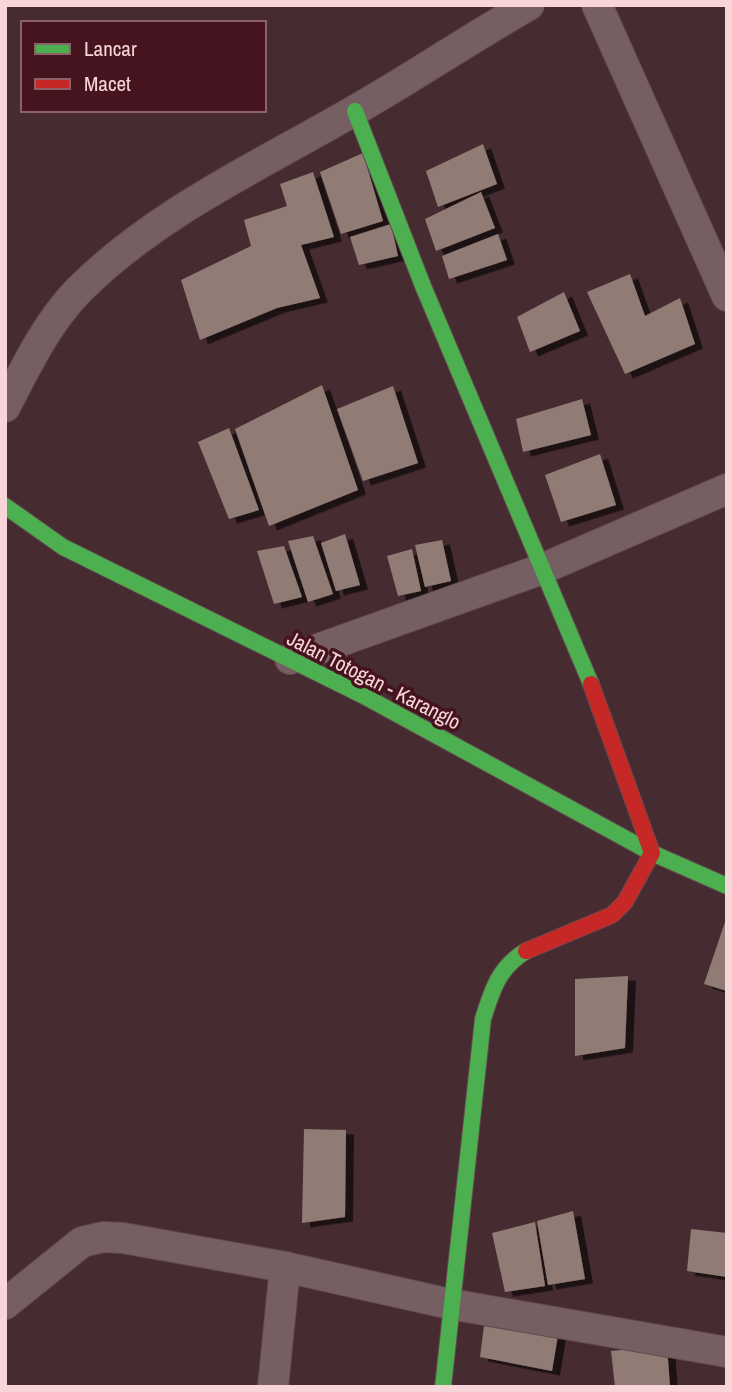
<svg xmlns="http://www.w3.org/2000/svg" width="732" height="1392" viewBox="0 0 732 1392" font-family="'Archivo Narrow',sans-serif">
<defs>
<filter id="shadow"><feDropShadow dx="8" dy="4.5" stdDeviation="0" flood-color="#0009"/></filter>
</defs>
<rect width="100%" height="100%" fill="#462b30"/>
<g fill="#907c75" filter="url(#shadow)">
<path d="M483,144L497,184L438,207L426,171Z"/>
<path d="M363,153L383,221L341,234L320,172Z"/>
<path d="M313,172L334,237L301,245L320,298L277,308L200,340L181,280L251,246L244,220L287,206L280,184Z"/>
<path d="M481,192L495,228L436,251L425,219Z"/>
<path d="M391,224L398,256L359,265L350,237Z"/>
<path d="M498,234L507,260L449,279L442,256Z"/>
<path d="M630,274L645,316L680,298L695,344L625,374L587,292Z"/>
<path d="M564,292L580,331L530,352L517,317Z"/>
<path d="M322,385L358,490L269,526L235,429Z"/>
<path d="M393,386L418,463L363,481L337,409Z"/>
<path d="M582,399L591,435L523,452L516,419Z"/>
<path d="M229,428L259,510L229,519L198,442Z"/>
<path d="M600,454L616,505L561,522L545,475Z"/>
<path d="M345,534L360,585L336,591L321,543Z"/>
<path d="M313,536L333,594L308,602L288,541Z"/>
<path d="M442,540L451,581L425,587L415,545Z"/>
<path d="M284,546L302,597L274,604L257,551Z"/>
<path d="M412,549L421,591L398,596L387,556Z"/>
<path d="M726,919H727V991L704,984Z"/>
<path d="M628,976L625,1048L575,1056V979Z"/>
<path d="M304,1129L346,1130L345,1217L302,1223Z"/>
<path d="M573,1211L585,1279L548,1285L537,1221Z"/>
<path d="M535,1222L545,1286L505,1292L492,1233Z"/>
<path d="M691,1229L727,1233V1277L687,1271Z"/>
<path d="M485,1318L559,1329L552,1371L480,1357Z"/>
<path d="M667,1346L670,1387H615L611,1351Z"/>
</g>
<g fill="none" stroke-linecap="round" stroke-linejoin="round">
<defs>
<g id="street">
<path d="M597,5L727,296"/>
<path d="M5,407C26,367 46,324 78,291C154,214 259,166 352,112C412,78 469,39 529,5"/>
<path d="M290,659L542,569L727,489"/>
<path d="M5,1304L82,1242L103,1237L123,1238L285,1267L450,1304L727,1352"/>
<path d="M273,1387L285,1267"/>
</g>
<g id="fast">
<path d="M355,111L423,286L591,684"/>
<path d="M5,506L63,547L364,696L652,853L727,886"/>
<path d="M443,1387L483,1019C492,990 499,967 526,951"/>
</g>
<path id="jam" d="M526,951L612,915L625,902L652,853L591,684"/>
</defs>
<use href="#street" stroke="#634a4e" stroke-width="32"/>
<use href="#fast" stroke="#634a4e" stroke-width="18"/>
<use href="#jam" stroke="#634a4e" stroke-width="18"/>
<use href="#street" stroke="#755f62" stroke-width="30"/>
<use href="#fast" stroke="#4caf50" stroke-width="16"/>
<use href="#jam" stroke="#c62828" stroke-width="16"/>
</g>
<g text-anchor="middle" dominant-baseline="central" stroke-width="7" stroke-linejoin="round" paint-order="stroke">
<g font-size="21" fill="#f7d5d8" stroke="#46141e">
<text transform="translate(374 680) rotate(27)">Jalan Totogan - Karanglo</text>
</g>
</g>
<rect width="732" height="1392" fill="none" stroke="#f7d5d8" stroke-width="14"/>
<rect x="21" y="21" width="245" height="91" fill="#46141e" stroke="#8d6168" stroke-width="2"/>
<rect x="35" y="44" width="35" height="10" fill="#4caf50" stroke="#8d6168" stroke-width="2"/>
<text x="84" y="56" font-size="21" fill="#f7d5d8">Lancar</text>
<rect x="35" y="79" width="35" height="10" fill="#c62828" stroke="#8d6168" stroke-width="2"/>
<text x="84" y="91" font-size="21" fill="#f7d5d8">Macet</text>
</svg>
